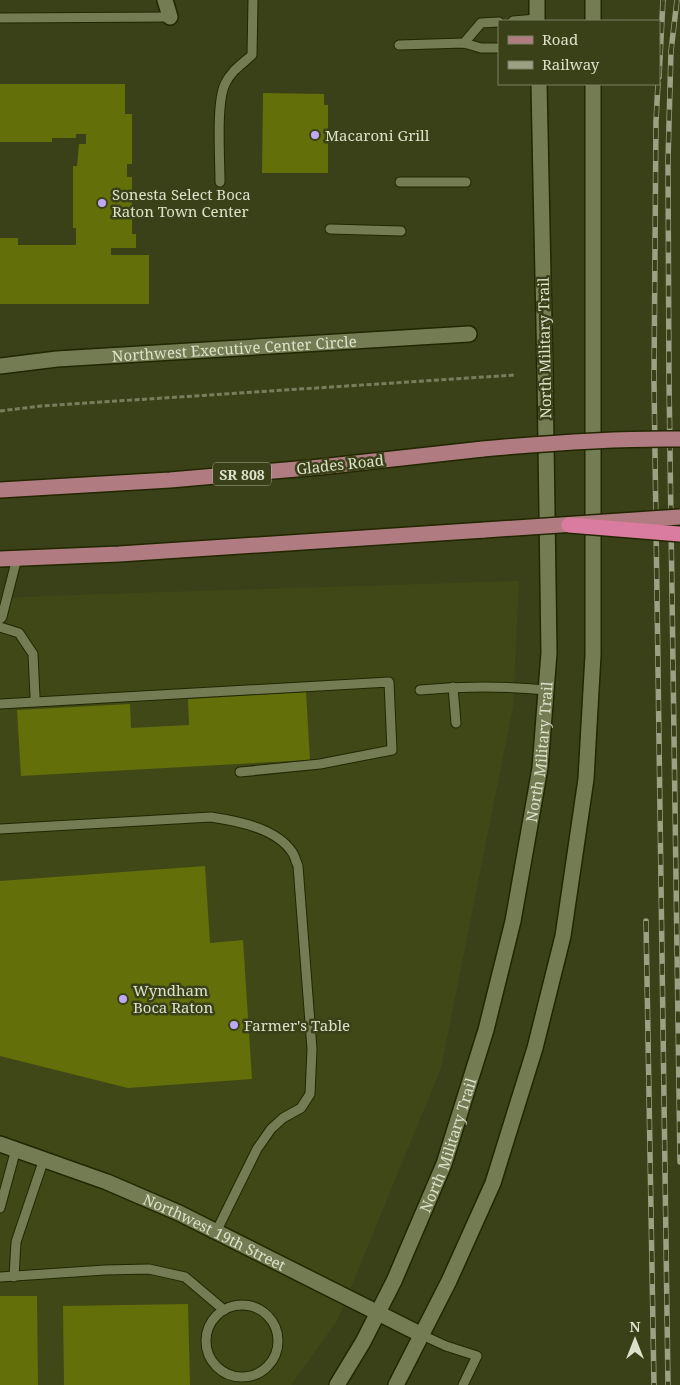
<svg xmlns="http://www.w3.org/2000/svg" width="680" height="1385" viewBox="0 0 680 1385" font-family="'Noto Serif',serif">
<rect width="100%" height="100%" fill="#3a4119"/>
<path fill="#404817" d="M519,581L513,707L441,1068L337,1321L291,1385H0V598L101,594Z"/>
<g fill="#636f09">
<path d="M0,84H125V114H132V164H127V177H132V234H136V248H111V255H149V304H0V238H18V245H76V228H73V166H77L79,144H86V134H76V138H52V142H0Z"/>
<path d="M263,93L324,94V105H328V173H262Z"/>
<path d="M306,692L310,760L21,776L17,710L130,704L131,728L189,725L188,699Z"/>
<path d="M205,866L210,943L243,940L252,1079L128,1088L0,1056V881Z"/>
<path d="M0,1296H37L38,1385H0Z"/>
<path d="M188,1304L190,1385H64L63,1306Z"/>
</g>
<g fill="none" stroke-linecap="round" stroke-linejoin="round">
<defs>
<g id="lane">
<path d="M0,18L170,17"/>
<path d="M513,21L537,19"/>
<path d="M464,43L481,23L499,22"/>
<path d="M399,45L464,43L481,48H499"/>
<path d="M220,182C220,158 216,103 225,84C231,71 242,64 252,55L253,0"/>
<path d="M400,182H466"/>
<path d="M330,229L401,231"/>
<path d="M0,619L2,617L17,558"/>
<path d="M0,627L19,633L33,654L35,697"/>
<path d="M453,687L456,723"/>
<path d="M420,690C462,686 504,686 546,690"/>
<path d="M0,704L389,682L392,750L320,764L240,772"/>
<path d="M0,829L211,817C237,821 276,828 292,852C295,856 296,862 298,866L312,1049L310,1094L301,1108L283,1118L271,1129L257,1149L216,1232"/>
<path d="M0,1208L16,1149"/>
<path d="M0,1277L105,1270L149,1269L185,1277L224,1310"/>
<path d="M14,1277L16,1242L44,1159"/>
<circle cx="242" cy="1341" r="36"/>
<path d="M422,1335L446,1346L477,1356L463,1385"/>
</g>
<g id="street">
<path d="M165,0L170,17"/>
<path id="s1" d="M0,366L57,359L469,334"/>
</g>
<g id="secondary">
<path d="M537,0V21"/>
<path d="M593,21V0"/>
<path id="s2" d="M0,1144L107,1182L179,1213L422,1335"/>
<path id="s3" d="M337,1385L363,1342L394,1281L444,1164L486,1030L513,921L540,768L549,653L545,373L539,84"/>
<path d="M396,1385L449,1281L493,1183L535,1048L563,936L586,779L593,655V84"/>
</g>
<g id="primary">
<path d="M0,490L170,480L320,467L483,449"/>
<path d="M0,559L119,554L485,530"/>
</g>
</defs>
<use href="#lane" stroke="#212700" stroke-width="11"/>
<use href="#street" stroke="#212700" stroke-width="18"/>
<use href="#secondary" stroke="#212700" stroke-width="18"/>
<use href="#primary" stroke="#212700" stroke-width="18"/>
<path stroke="#787e5d" stroke-width="3" stroke-dasharray="5 2.5" stroke-linecap="butt" d="M0,411L41,406L515,375"/>
<use href="#lane" stroke="#747c53" stroke-width="9"/>
<use href="#street" stroke="#747c53" stroke-width="15"/>
<use href="#secondary" stroke="#747c53" stroke-width="15"/>
<use href="#primary" stroke="#b17c81" stroke-width="15"/>
<defs>
<g id="rail">
<path d="M677,0L671,51L668,161L669,381L680,1162"/>
<path d="M659,77L663,0"/>
<path d="M658,84L656,121L654,381L668,1385"/>
<path d="M646,921L654,1385"/>
</g>
</defs>
<use href="#rail" stroke="#9ca184" stroke-width="5.5"/>
<use href="#rail" stroke="#3a4119" stroke-width="4" stroke-dasharray="11" stroke-linecap="butt"/>
<defs>
<g id="primary-bridge">
<path d="M483,449C548,443 614,438 680,439"/>
<path d="M485,530L680,517"/>
</g>
<path id="highway-bridge" d="M569,525L680,534"/>
</defs>
<use href="#primary-bridge" stroke="#212700" stroke-width="18" stroke-linecap="butt"/>
<use href="#highway-bridge" stroke="#212700" stroke-width="18" stroke-linecap="butt"/>
<use href="#primary-bridge" stroke="#b17c81" stroke-width="15"/>
<use href="#highway-bridge" stroke="#da7c9f" stroke-width="15"/>
</g>
<g fill="#bfa9f4" stroke="#3a4119" stroke-width="2">
<circle cx="315" cy="135" r="5"/>
<circle cx="102" cy="203" r="5"/>
<circle cx="123" cy="999" r="5"/>
<circle cx="234" cy="1025" r="5"/>
</g>
<g text-anchor="middle" dominant-baseline="central" stroke-width="5" stroke-linejoin="round" paint-order="stroke">
<rect fill="#3a4119" stroke="#abb195" stroke-width="1" x="213" y="462.5" width="58" height="23" rx="4"/>
<g font-size="14" font-weight="bold" fill="#dce1ca">
<text x="242" y="474">SR 808</text>
</g>
<g font-size="15" fill="#dce1ca" stroke="#3a4119" text-anchor="start">
<text x="325" y="135">Macaroni Grill</text>
<text x="112" y="194">Sonesta Select Boca<tspan x="112" dy="17">Raton Town Center</tspan></text>
<text x="133" y="990">Wyndham<tspan x="133" dy="17">Boca Raton</tspan></text>
<text x="244" y="1025">Farmer's Table</text>
</g>
<g font-size="15" fill="#dce1ca" stroke="#3a4119">
<text stroke="none"><textPath href="#s1" startOffset="235">Northwest Executive Center Circle</textPath></text>
<text transform="translate(544 348) rotate(-91)">North Military Trail</text>
<text transform="translate(340 464) rotate(-6)">Glades Road</text>
<text stroke="none"><textPath href="#s3" startOffset="670">North Military Trail</textPath></text>
<text stroke="none"><textPath href="#s3" startOffset="265">North Military Trail</textPath></text>
<text stroke="none"><textPath href="#s2" startOffset="232">Northwest 19th Street</textPath></text>
</g>
</g>
<rect x="498" y="20" width="162" height="65" fill="#3a4119" stroke="#7b8160"/>
<rect x="508" y="36" width="25" height="8" fill="#b17c81" stroke="#7b8160"/>
<text x="542" y="45" font-size="15" fill="#dce1ca">Road</text>
<rect x="508" y="61" width="25" height="8" fill="#9ca184" stroke="#7b8160"/>
<text x="542" y="70" font-size="15" fill="#dce1ca">Railway</text>
<g transform="translate(635 1340)" stroke="#3a4119" stroke-width="4" paint-order="stroke">
<path d="M0-4L9 19L0 12L-9 19Z" fill="#dce1ca"/>
<text y="-8" font-size="14" font-weight="bold" text-anchor="middle" fill="#dce1ca">N</text>
</g>
</svg>
